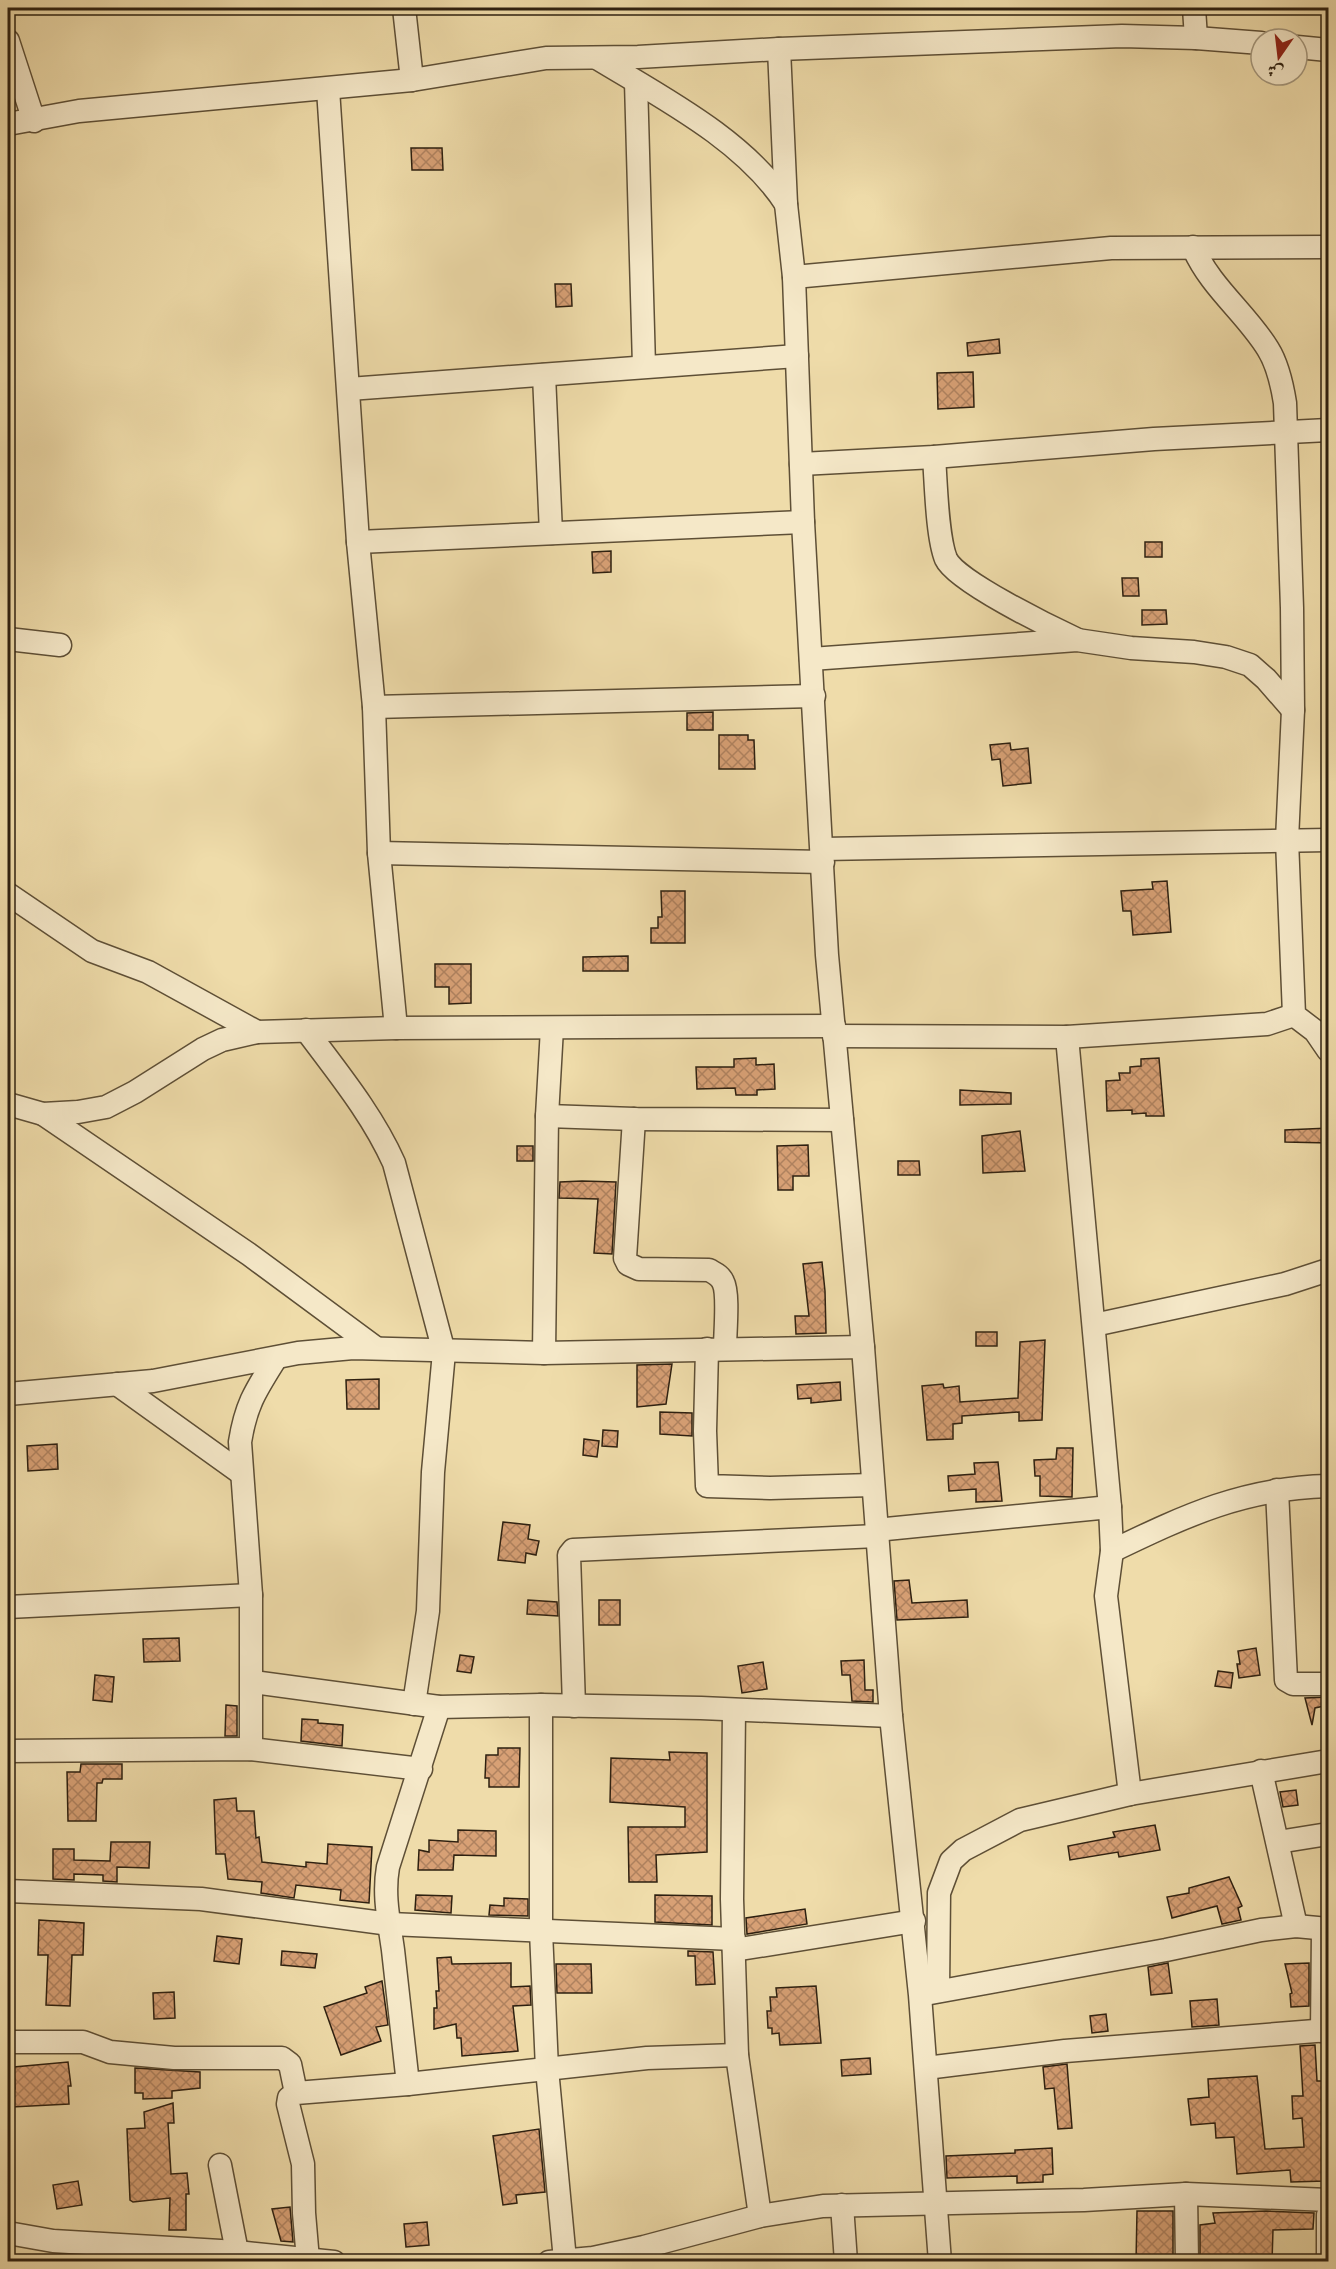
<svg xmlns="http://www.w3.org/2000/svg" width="1336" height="2269" viewBox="0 0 1336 2269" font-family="'Gentium Book Plus',Amiri,serif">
<defs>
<pattern id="building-cross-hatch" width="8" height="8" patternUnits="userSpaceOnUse" patternTransform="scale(1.5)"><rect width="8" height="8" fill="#d7a075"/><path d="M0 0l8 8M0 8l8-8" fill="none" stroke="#af825f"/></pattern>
</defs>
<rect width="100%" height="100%" fill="#efdcaa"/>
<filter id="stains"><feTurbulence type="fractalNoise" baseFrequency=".00333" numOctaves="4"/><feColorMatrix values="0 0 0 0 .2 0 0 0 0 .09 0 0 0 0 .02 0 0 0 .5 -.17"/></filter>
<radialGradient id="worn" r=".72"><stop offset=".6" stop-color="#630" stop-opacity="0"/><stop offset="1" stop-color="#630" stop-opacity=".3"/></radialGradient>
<g fill="url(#building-cross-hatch)" stroke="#2e2010" stroke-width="1.5">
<path d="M411,148H442L443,170H412Z"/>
<path d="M555,284H571L572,306L556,307Z"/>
<path d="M999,339L1000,353L968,356L967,343Z"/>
<path d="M973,372L974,407L938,409L937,373Z"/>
<rect x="1145" y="542" width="17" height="15"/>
<path d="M611,551V572L593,573L592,552Z"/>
<path d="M1122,578H1138L1139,596H1123Z"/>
<path d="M1142,610H1166L1167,624L1142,625Z"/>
<path d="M713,712V730H687V713Z"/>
<path d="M719,735H748V740H754L755,769H719Z"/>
<path d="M1010,743L1011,750L1028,748L1031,783L1003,786L1000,759L992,760L990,745Z"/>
<path d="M1167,881L1171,932L1133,935L1131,911H1123L1121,891L1153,889L1152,882Z"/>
<path d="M661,891H685V943H651V928H658V917H662Z"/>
<path d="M628,956V971H583V957Z"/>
<path d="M435,964H471V1003L449,1004V987H435Z"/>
<path d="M756,1058V1065L774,1064L775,1089L757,1090V1095H736L735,1088L697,1089L696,1067H734V1059Z"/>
<path d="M1159,1058L1164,1116H1146V1113L1132,1114V1110L1107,1111L1106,1081L1120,1080L1119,1073H1130V1067L1141,1066V1059Z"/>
<path d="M960,1090L1011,1093V1104L960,1105Z"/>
<path d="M1329,1128V1143L1285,1142V1130Z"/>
<path d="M1020,1131L1025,1171L983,1173L982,1136Z"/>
<path d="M808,1145L809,1176H793V1190H778L777,1146Z"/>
<rect x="517" y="1146" width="16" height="15"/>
<path d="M898,1161H919L920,1175H898Z"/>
<path d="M582,1181L616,1182L612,1254L594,1253L598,1199L559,1198L560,1182Z"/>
<path d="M822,1262L825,1291L826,1333L796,1334L795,1316H809L803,1264Z"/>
<rect x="976" y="1332" width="21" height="14"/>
<path d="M1045,1340L1042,1420L1019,1421V1412L962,1416V1423L953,1424V1439L927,1440L922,1386L943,1384L944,1388L959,1386L960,1402L1018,1398L1020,1342Z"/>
<path d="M672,1364L666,1404L637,1407V1365Z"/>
<path d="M379,1379V1409H347L346,1380Z"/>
<path d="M840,1382L841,1400L811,1403V1398L798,1399L797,1385Z"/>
<path d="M660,1412L692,1413V1436L660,1434Z"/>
<path d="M603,1430L618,1431L617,1447L602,1446Z"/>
<path d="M584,1439L599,1441L597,1457L583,1455Z"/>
<path d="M57,1444L58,1469L28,1471L27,1446Z"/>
<path d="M1057,1448H1073L1072,1497L1040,1496V1476H1035L1034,1460L1056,1459Z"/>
<path d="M998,1462L1002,1501L976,1502V1489L949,1491L948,1476L975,1474L974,1463Z"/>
<path d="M503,1522L530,1525L528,1539L539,1541L536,1555L526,1553L525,1563L498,1560Z"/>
<path d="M909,1580L912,1603L967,1600L968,1617L897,1620L894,1581Z"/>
<path d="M528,1600L557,1602L558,1616L527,1614Z"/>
<rect x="599" y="1600" width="21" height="25"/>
<path d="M179,1638L180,1661L144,1662L143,1639Z"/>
<path d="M1256,1648L1260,1675L1239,1678L1237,1664H1240L1238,1651Z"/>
<path d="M460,1655L474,1657L471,1673L457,1671Z"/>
<path d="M864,1660L865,1690H873V1702L852,1701L850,1675H842L841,1661Z"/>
<path d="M763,1662L767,1689L742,1693L738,1666Z"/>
<path d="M1218,1671L1233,1673L1231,1688L1215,1686Z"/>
<path d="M95,1675L114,1677L112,1702L93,1700Z"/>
<path d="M1329,1697V1705L1315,1708L1312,1725L1305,1698Z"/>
<path d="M226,1705L237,1706V1736H225Z"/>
<path d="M302,1719L318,1720V1723L343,1725L342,1746L301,1741Z"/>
<path d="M498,1748H520L519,1787H489V1778H485L486,1755H498Z"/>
<path d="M669,1752L707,1753V1852L656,1855L657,1882H629L628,1827H685V1807L610,1802L611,1758L670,1760Z"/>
<path d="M81,1764H122V1779H103L102,1783H97L96,1821H68L67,1772H80Z"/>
<path d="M1296,1790L1298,1805L1283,1807L1280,1792Z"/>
<path d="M236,1798L237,1811H254L256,1838L259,1837L262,1862L306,1867V1862L327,1864L328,1844L372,1847L369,1903L340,1900L341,1890L296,1885L294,1898L261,1893L262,1882L228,1879L225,1854H216L214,1800Z"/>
<path d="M1155,1825L1160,1850L1119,1857L1118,1852L1070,1860L1068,1846L1115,1837L1113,1832Z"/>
<path d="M458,1830L496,1831V1856L454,1855L453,1870H418L419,1850L429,1852V1840L458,1842Z"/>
<path d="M111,1842H150L149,1868L117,1867V1882L103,1881V1875L74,1874V1880L53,1879V1849H74V1860L110,1861Z"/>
<path d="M1229,1877L1242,1906L1238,1908L1241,1920L1222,1924L1217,1906L1172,1918L1167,1897L1189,1893V1888Z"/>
<path d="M416,1895L452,1896L451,1913L415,1910Z"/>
<path d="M655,1895L712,1896V1925L655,1922Z"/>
<path d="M504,1898L528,1899V1916L489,1915L490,1905L504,1906Z"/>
<path d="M805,1909L807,1924L747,1934L746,1918Z"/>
<path d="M39,1920L84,1923L83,1955H72L70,2006L46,2005L48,1955H38Z"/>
<path d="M217,1936L242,1939L239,1964L214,1961Z"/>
<path d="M282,1951L317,1954L315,1968L281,1965Z"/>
<path d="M688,1951L713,1952L715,1984L696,1985L695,1956H688Z"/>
<path d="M451,1957L452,1964L511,1963V1987L530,1986L531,2005L513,2006L518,2051L462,2056L461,2038H457L456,2024L434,2029V2008H437L436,1991H439L437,1958Z"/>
<path d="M1168,1963L1172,1993L1151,1995L1148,1967Z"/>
<path d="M1309,1963V2006L1291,2007L1290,1994L1292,1993L1285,1964Z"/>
<path d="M556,1964H591L592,1993H557Z"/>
<path d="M382,1981L388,2025L376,2027L381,2041L341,2055L324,2007L367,1993L365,1987Z"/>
<path d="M816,1986L821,2043L780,2045L779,2033L772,2034V2028H768L767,2011H771L770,1997H777L776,1988Z"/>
<path d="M174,1992L175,2018L154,2019L153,1993Z"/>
<path d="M1217,1999L1219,2025L1192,2027L1190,2001Z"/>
<path d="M1106,2014L1108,2031L1092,2033L1090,2016Z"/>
<path d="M1315,2045L1317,2081H1322L1325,2137H1329V2152L1324,2153L1325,2181L1291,2182L1290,2170L1237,2174L1234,2137L1216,2138L1215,2123L1191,2125L1188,2099L1209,2097L1208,2079L1257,2076L1265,2149L1304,2147L1302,2118L1293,2119L1292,2096H1303L1300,2046Z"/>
<path d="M870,2058L871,2074L842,2076L841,2060Z"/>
<path d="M68,2062L71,2086H68L69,2104L12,2107L11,2089H15L14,2067Z"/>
<path d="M1067,2064L1072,2128L1058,2129L1054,2088L1045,2089L1043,2067Z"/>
<path d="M135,2068L200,2072V2088L172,2091V2098L143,2099V2093H135Z"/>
<path d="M173,2103L174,2123H168L171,2174L187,2173L189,2194H186V2230H169L170,2198L133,2202L130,2200L127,2129L145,2128L144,2112Z"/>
<path d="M539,2129L545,2192L516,2195L517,2203L503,2205L493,2136Z"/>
<path d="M1052,2148L1053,2174L1043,2175V2182L1017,2183V2176L947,2178L946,2156L1015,2153V2150Z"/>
<path d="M78,2181L82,2205L57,2209L53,2185Z"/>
<path d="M290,2207L293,2242L281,2241L272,2209Z"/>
<path d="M1137,2211H1173V2262H1136Z"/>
<path d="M1266,2211L1314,2213L1313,2229L1273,2230L1272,2262H1200V2225L1215,2223L1213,2213Z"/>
<path d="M427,2222L429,2245L406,2247L404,2224Z"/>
</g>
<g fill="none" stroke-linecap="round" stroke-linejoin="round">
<defs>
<g id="minor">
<path d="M404,8L412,80"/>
<path d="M1194,8L1196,38"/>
<path d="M8,41L34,121"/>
<path d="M1297,47L1328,50"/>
<path d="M779,49L786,204L794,277L803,522L827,955L863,1347L891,1716L920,1995L940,2262"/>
<path d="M597,58C661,97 745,140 786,204"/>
<path d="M636,82L644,366"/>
<path d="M328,89L358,542L374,707L379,853L396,1028"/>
<path d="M8,124L79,111L412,80L546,58L638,57L779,49L1122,36L1196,38L1261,43"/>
<path d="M1193,247C1210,287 1246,313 1268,349C1278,365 1282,384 1285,403L1292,608L1293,710L1287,840L1294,1015L1315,1031L1328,1050"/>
<path d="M794,277L1111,248L1328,247"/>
<path d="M544,375L551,533"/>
<path d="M349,389L797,356"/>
<path d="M934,457C936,483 937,537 946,559C956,581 1050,627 1076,639"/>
<path d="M801,464L934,457L1154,439L1328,430"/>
<path d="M358,542L803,522"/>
<path d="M8,639L60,645"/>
<path d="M811,659L1077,640L1131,648L1194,652L1226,657L1250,665L1266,679L1293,710"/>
<path d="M374,707L814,696"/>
<path d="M823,849L1328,840"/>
<path d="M379,853L823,862"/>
<path d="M8,894L92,951L148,972L257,1032"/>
<path d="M306,1030C338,1073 372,1114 394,1163L444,1352L433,1472L428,1611L414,1704"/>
<path d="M834,1036L1067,1037L1267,1024L1294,1015"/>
<path d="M1067,1037L1110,1507L1112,1551L1106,1596L1130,1794"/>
<path d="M8,1104L43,1114L78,1112L106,1107L135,1092L203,1049L222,1040L257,1032L396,1028L834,1026"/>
<path d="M43,1114L250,1255L376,1348"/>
<path d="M547,1116L634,1119L842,1120"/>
<path d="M634,1119L625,1258L628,1264L639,1269L709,1270C714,1273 720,1275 723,1282C729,1293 725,1333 725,1348"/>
<path d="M1094,1325L1285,1284L1328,1270"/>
<path d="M707,1349L705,1431L707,1486L770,1488L872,1485"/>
<path d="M544,1353L547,1116L552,1028"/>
<path d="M117,1384L241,1473"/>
<path d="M8,1394L153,1381L298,1353L353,1348L544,1353L863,1347"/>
<path d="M1277,1490L1286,1680L1293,1684H1328"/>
<path d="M876,1530L1110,1507"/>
<path d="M1112,1551C1187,1515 1244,1488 1328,1486"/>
<path d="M8,1607L251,1595"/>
<path d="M253,1682L439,1707L541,1705L701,1708L891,1716"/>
<path d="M541,1705V1931L547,2069L565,2260"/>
<path d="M574,1706L569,1555L573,1550L877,1536"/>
<path d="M734,1710L732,1899L737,2055L760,2216"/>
<path d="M251,1749V1595L240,1442C246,1404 256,1390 276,1358"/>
<path d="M8,1751L251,1749L421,1769"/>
<path d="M1261,1771L1296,1926"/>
<path d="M1278,1842L1328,1834"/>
<path d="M8,1891L201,1899L390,1924L734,1939"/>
<path d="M734,1950L914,1921"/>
<path d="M938,1991L939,1893L951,1861L963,1850L1020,1820L1130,1794L1328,1761"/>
<path d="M925,1994L1166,1950L1261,1930L1296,1926L1328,1929"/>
<path d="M1322,2031L1323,1930"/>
<path d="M8,2042H83L110,2052L174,2058H282L290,2064L296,2093"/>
<path d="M926,2068L1065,2051L1328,2030"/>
<path d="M408,2084C403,2040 398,1995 393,1950C389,1921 383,1895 388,1867L439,1707"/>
<path d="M220,2165L237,2252L236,2262"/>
<path d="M1186,2194L1187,2262"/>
<path d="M842,2205L846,2262"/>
<path d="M8,2233L53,2241L237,2252L334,2262"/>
<path d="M308,2260L304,2213L303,2164L288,2104L289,2098L296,2093L408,2084L647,2058L737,2055"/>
<path d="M549,2262L593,2258L644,2247L760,2216L823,2206L1084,2200L1186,2194L1328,2200"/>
<path d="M1328,2262V2215"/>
</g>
</defs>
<use href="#minor" stroke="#5e4f36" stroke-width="25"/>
<use href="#minor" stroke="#f5e8c8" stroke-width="22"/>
</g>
<rect width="1336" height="2269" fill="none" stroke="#efdcaa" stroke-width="30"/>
<rect x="9" y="9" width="1318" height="2251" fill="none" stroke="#2e2010" stroke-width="3"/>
<rect x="15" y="15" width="1306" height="2239" fill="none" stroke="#2e2010" stroke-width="1.5"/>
<g transform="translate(1279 57) rotate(194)"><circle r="28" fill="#f5e8c8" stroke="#a5987e" stroke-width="1.5"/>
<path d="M0-4.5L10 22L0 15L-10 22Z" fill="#8f2418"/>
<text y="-9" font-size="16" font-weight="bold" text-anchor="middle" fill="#2e2010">ش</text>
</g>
<rect width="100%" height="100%" filter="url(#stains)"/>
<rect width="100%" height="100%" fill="url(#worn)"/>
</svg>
